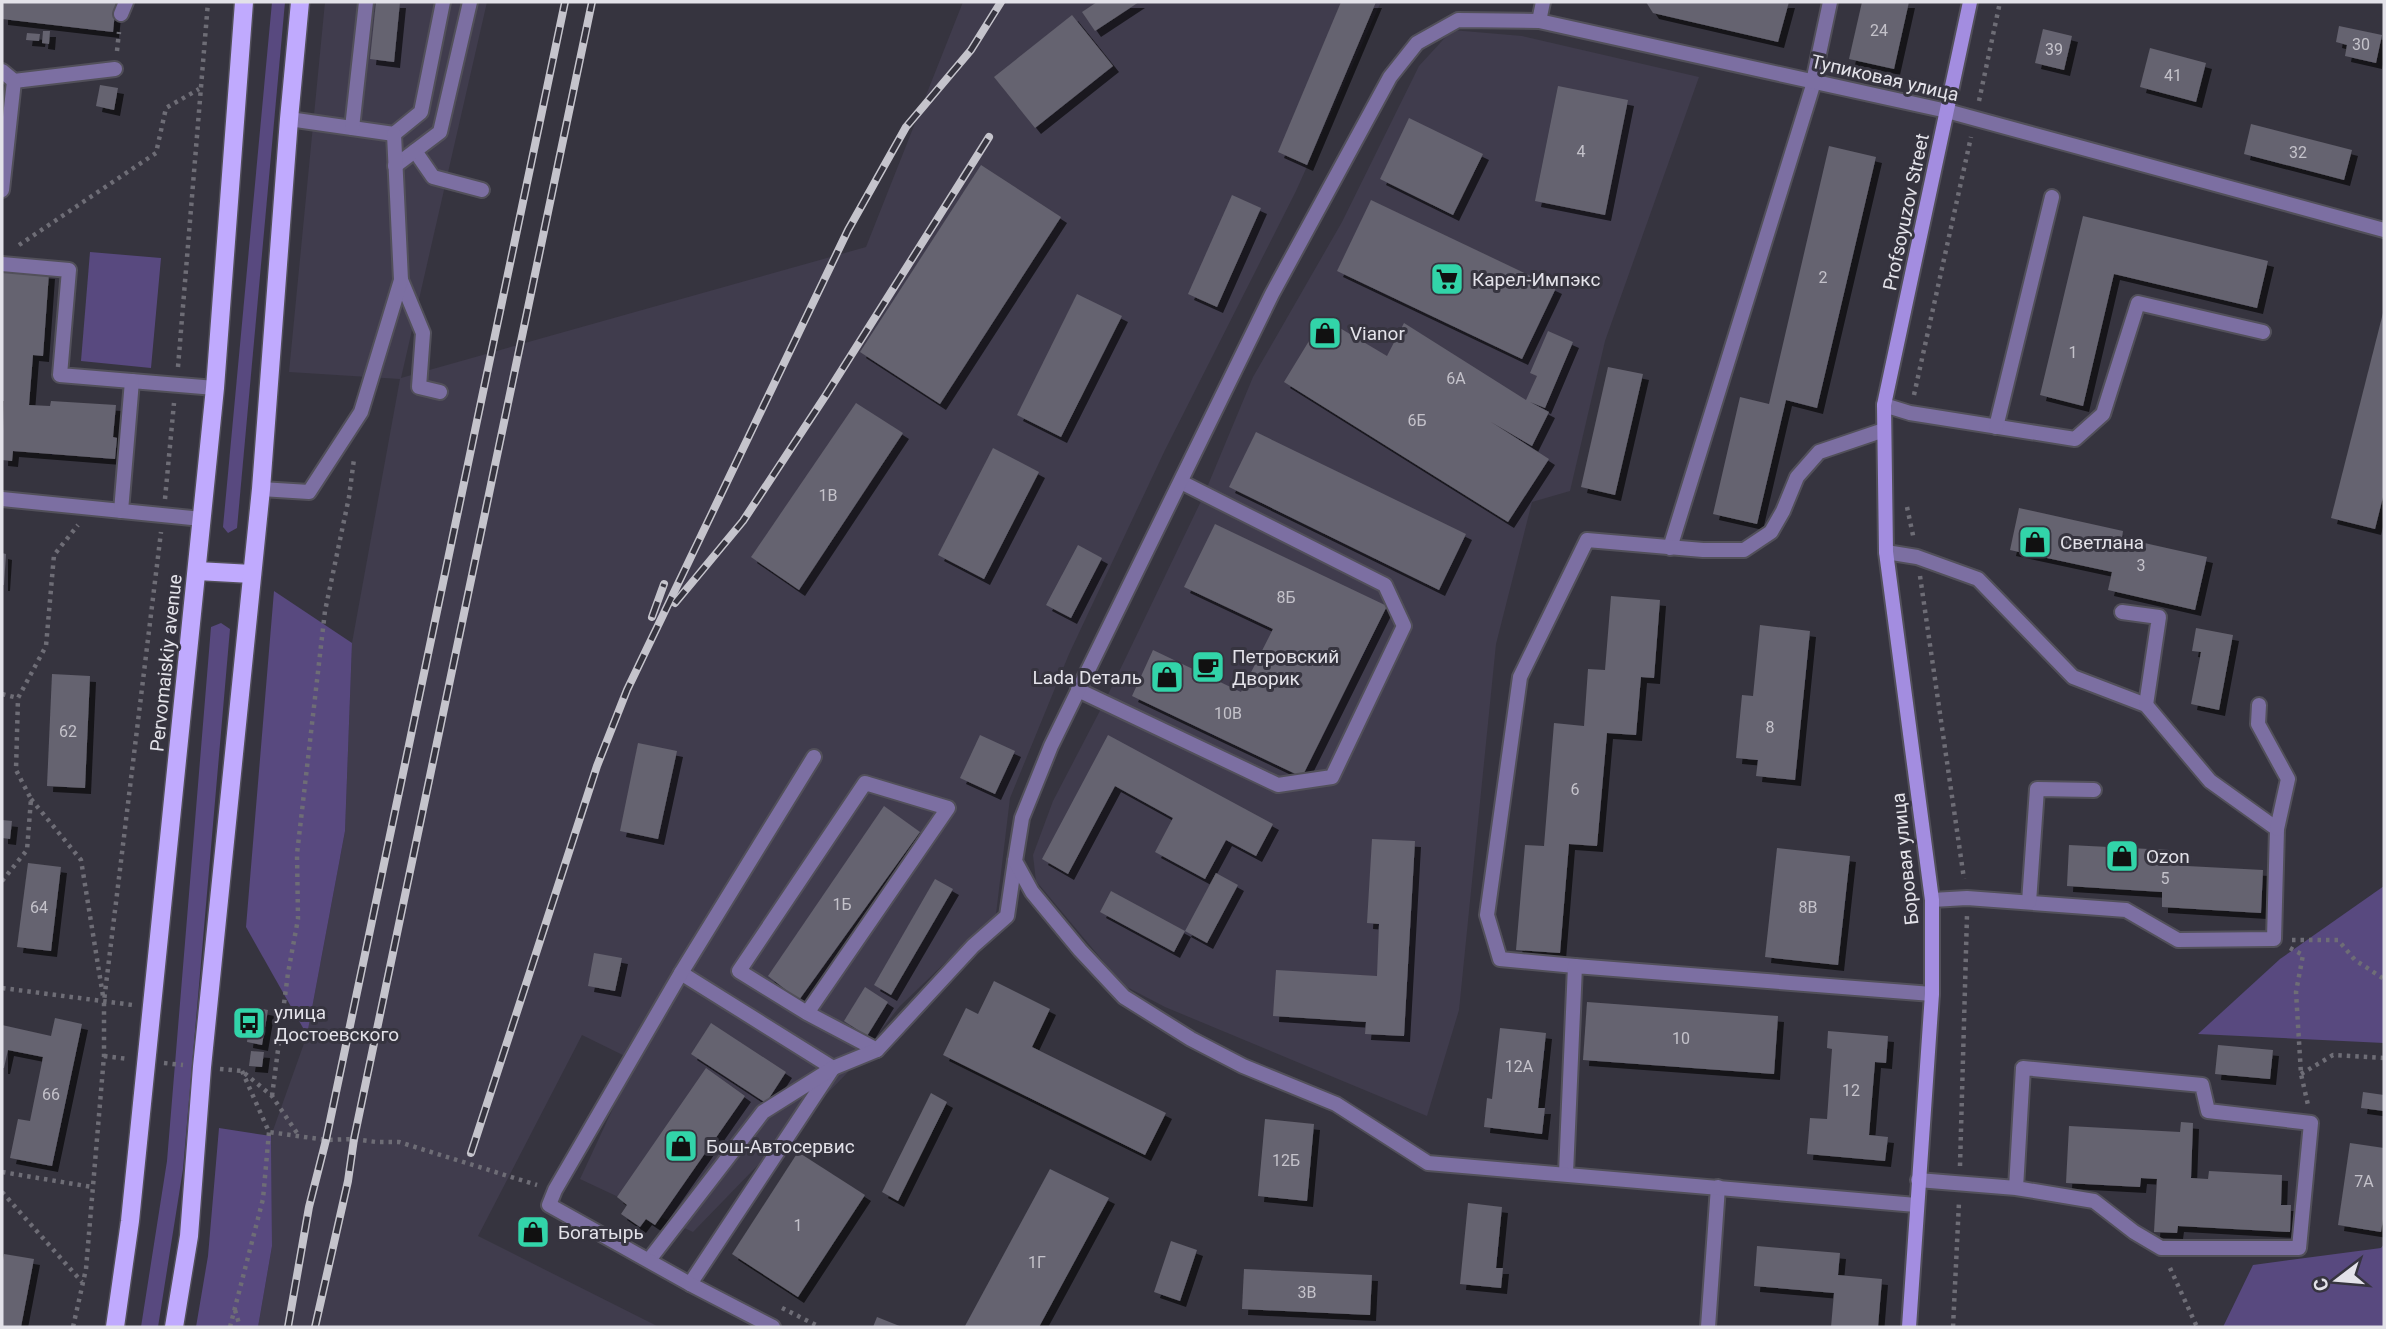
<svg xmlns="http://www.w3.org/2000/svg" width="2386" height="1329" viewBox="0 0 2386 1329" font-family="Roboto,sans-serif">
<defs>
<filter id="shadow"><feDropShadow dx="6" dy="6" stdDeviation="0" flood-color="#0009"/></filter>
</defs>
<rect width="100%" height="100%" fill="#36343f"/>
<g fill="#403c4d">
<path d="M325,2H487L401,378L866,247L963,2H1381L1296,191L1165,450L1069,654L1010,798L996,914L900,1006L847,1073L693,1232L580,1179L635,1061L582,1035L478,1236L659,1327H258L272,1246L271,1136L307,1035L345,831L352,643L400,379L289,372Z"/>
<path d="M1452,30L1522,36L1699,77L1605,341L1570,491L1532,502L1496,644L1459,1010L1427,1116L1165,1007L1123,985L1036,881L1033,855L1053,801L1104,703L1203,497L1253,377L1342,222L1419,66Z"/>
</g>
<g fill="#58497f">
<path d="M272,2H285L237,528L228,533L223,527Z"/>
<path d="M90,252L161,258L151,368L81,361Z"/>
<path d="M274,591L352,643L345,831L307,1035L246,927Z"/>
<path d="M221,623L230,629L183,1169L158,1327H141L167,1161L211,627Z"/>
<path d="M2384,886V1043L2198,1034L2280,959Z"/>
<path d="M219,1128L271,1136L272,1246L258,1327H196L208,1256Z"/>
<path d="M2384,1244V1327H2223L2253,1265L2381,1248Z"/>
</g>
<g fill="#65636f" filter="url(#shadow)">
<path d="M2,2H116L113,32L2,19Z"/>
<path d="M376,2H400L394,62L370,59Z"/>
<path d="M1097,2H1139L1095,31L1082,12Z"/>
<path d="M1341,2H1376L1307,165L1278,152Z"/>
<path d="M1646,2H1789L1778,42L1653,13Z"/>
<path d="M1862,2H1909L1894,69L1849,59Z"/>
<path d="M1072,15L1113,66L1035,128L994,77Z"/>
<path d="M2339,26L2382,35L2376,63L2345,56L2347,45L2336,42Z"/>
<path d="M2043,29L2072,36L2064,70L2035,63Z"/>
<path d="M43,31H50L49,44L42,43Z"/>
<path d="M27,33L40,34L39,41L26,40Z"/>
<path d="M2150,48L2206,63L2196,102L2140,87Z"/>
<path d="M100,85L118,88L114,110L96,106Z"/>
<path d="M1558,86L1628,100L1605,215L1535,201Z"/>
<path d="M1409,118L1483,154L1453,215L1380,179Z"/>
<path d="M2251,124L2352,150L2344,180L2244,154Z"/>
<path d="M1829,146L1876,157L1817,408L1786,400L1757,524L1713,514L1740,397L1769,404Z"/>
<path d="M981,165L1061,217L940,404L860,352Z"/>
<path d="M1232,195L1261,208L1217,307L1188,294Z"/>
<path d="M1371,200L1556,288L1522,359L1337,271Z"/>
<path d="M2083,216L2268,261L2257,308L2114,274L2083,406L2040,395Z"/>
<path d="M2,270L49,273L43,356L33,355L29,405L50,406L51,401L116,405L113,437L117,438L115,459L13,451L12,461L2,460L4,401H2Z"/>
<path d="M1077,294L1122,316L1061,437L1017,415Z"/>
<path d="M2383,313L2384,493L2375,529L2331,518Z"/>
<path d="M1323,318L1387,356L1404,323L1526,400L1537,376L1530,373L1548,331L1573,342L1545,408L1530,402L1549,412L1532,446L1491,422L1549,459L1508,522L1284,382Z"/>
<path d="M1608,367L1643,374L1615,495L1581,487Z"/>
<path d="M856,403L903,433L799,590L751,557Z"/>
<path d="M1256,432L1466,534L1439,590L1229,487Z"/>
<path d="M993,448L1039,472L984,579L938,555Z"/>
<path d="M2019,508L2123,531L2122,538L2207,557L2195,610L2108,590L2112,572L2010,550Z"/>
<path d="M1215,524L1387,606L1302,777L1132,696L1153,650L1241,692L1273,629L1184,587Z"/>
<path d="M1078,545L1102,558L1071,618L1046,605Z"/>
<path d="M2,553L6,554L4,585H2Z"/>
<path d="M1611,596L1660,600L1654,678L1641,677L1636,735L1607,733L1597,846L1569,844L1560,953L1516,950L1525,845L1544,846L1554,723L1584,726L1588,669L1605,670Z"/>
<path d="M1760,625L1810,631L1795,780L1756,776L1758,760L1736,758L1742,695L1753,696Z"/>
<path d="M2196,628L2233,635L2219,710L2191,704L2201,652L2192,651Z"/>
<path d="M52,674L90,676L85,788L47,786Z"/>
<path d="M980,735L1015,751L995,794L960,778Z"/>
<path d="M1108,735L1273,824L1256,856L1226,840L1205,879L1155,852L1173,818L1115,786L1068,874L1042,859Z"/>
<path d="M638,743L677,751L658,839L620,831Z"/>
<path d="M884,806L920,832L799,1000L768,976Z"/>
<path d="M2,820L12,821L10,839L2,838Z"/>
<path d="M1372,839L1415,841L1404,1036L1365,1034L1366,1022L1273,1016L1276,970L1377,976L1379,924L1367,923Z"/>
<path d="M2069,845L2169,850L2168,865L2263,870L2261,913L2162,907V892L2067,886Z"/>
<path d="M1777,848L1850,856L1838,965L1765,957Z"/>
<path d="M28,863L61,867L51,951L17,947Z"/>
<path d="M1216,873L1238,885L1207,943L1185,931Z"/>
<path d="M935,879L953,889L891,995L874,985Z"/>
<path d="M1111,891L1185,931L1174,952L1100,912Z"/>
<path d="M594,953L622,958L615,991L588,986Z"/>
<path d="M994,981L1050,1009L1032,1047L1166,1113L1145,1155L943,1055L966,1008L978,1014Z"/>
<path d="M865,987L888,1002L867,1036L844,1021Z"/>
<path d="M1587,1002L1778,1016L1774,1074L1583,1060Z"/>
<path d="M254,1007L268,1010L262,1045L247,1042L249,1023Z"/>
<path d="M55,1018L82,1024L52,1166L10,1158L18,1119L30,1121L43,1057L8,1050L4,1068H2V1025L51,1036Z"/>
<path d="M711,1023L786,1072L766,1103L691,1054Z"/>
<path d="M1500,1028L1546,1033L1538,1108H1545L1542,1134L1484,1127L1487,1098L1492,1099Z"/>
<path d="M1828,1031L1888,1036L1886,1063L1875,1062L1869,1135L1888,1137L1885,1161L1807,1154L1810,1118L1827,1119L1832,1049L1827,1048Z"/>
<path d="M2218,1045L2273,1050L2270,1079L2215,1074Z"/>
<path d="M251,1051L264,1052L262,1067L249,1066Z"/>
<path d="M706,1068L745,1096L655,1225L646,1219L640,1227L621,1214L627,1205L617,1197Z"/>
<path d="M2363,1092L2384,1095V1111L2361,1108Z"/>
<path d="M931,1093L947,1102L898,1201L882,1192Z"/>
<path d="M1265,1119L1314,1124L1307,1201L1258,1196Z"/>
<path d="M2181,1122L2193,1123L2191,1178L2208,1179L2209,1171L2282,1175L2281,1205H2291L2290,1232L2178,1226L2177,1233L2154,1232L2157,1179L2141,1178L2140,1187L2066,1183L2069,1126L2180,1132Z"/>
<path d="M2350,1143L2384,1148V1213L2381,1232L2338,1225Z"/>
<path d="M798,1152L865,1195L798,1297L732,1254Z"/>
<path d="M1050,1169L1109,1198L1039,1327L965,1326Z"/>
<path d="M1468,1203L1502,1207L1496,1268H1503L1501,1288L1460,1284Z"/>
<path d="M1171,1241L1197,1250L1180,1301L1154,1292Z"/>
<path d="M1757,1246L1840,1253L1838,1275L1882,1279L1878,1327H1831L1834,1293L1754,1286Z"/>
<path d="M4,1254L34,1259L21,1327H2V1266Z"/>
<path d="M1244,1269L1372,1275L1370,1315L1242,1309Z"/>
<path d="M877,1317L902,1327H873Z"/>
</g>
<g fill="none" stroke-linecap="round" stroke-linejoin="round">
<defs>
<g id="lane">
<path d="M121,14L126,2"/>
<path d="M2,71L14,81L115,69"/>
<path d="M1813,82L1830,2"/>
<path d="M289,119L394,134L421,112L443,2"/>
<path d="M352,128L366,2"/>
<path d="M415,151L433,177L482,190"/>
<path d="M395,166L440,132L470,2"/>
<path d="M2,190L14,81"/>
<path d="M2,264L69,270L60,375L215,388"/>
<path d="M401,280L423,333L419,387L440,392"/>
<path d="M1884,405L1910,413L2075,439L2103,414L2138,303L2263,332"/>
<path d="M1996,427L2052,197"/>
<path d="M261,489L309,492L361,412L401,280L394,134"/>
<path d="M2,499L202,519"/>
<path d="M121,511L132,381"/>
<path d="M1670,548L1814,82"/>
<path d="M1886,552L1917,557L1978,579L2073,677L2146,705L2210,781L2277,829L2274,939L2178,940L2126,910L1967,898L1932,900"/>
<path d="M2122,612L2159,617L2146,705"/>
<path d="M1078,690L1278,785L1332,777L1404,626L1385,585L1181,482"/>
<path d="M2259,705L2258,724L2288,779L2277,829"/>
<path d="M2029,902L2037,789L2094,790"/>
<path d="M1575,966L1500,959L1487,915L1520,677L1587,540L1703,550H1744L1771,532L1783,511L1797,477L1819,452L1884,430"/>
<path d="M681,973L833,1068L690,1284"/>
<path d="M807,1013L948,808L865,783L739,971L807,1013L877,1050"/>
<path d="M1566,1173L1575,966L1932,994"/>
<path d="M1918,1180L2016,1188L2094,1201L2134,1232L2161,1248H2299L2311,1123L2208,1111L2202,1085L2023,1068L2016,1188"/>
<path d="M649,1260L763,1112L833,1068L877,1050L973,946L1007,916L1015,861"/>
<path d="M773,1327L690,1284L549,1205L555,1190L681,973L814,757"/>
<path d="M1708,1327L1718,1187"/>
</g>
<g id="street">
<path d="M1539,21L1543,2"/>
<path d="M1916,1205L1428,1163L1336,1104L1243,1066L1191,1039L1124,997L1080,950L1032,892L1015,861L1022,818L1051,746L1272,294L1390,77L1417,43L1458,20L1539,21L1947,111L2384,230"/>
</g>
<path id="secondary" d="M1909,1327L1932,994V900L1886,552L1884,405L1970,2"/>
<g id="primary">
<path d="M197,571L252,574"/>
<path d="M115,1327L130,1221L215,388L244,2"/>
<path d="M174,1327L189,1236L202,1067L261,489L289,119L300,2"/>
</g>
</defs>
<use href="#lane" stroke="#52505a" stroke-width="18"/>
<use href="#street" stroke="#52505a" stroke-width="18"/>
<use href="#secondary" stroke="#52505a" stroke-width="18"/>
<use href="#primary" stroke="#52505a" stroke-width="21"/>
<g stroke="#6e6d76" stroke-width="4.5" stroke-dasharray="3.5 5" stroke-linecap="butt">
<path d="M117,51L119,32"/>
<path d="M1979,101L2000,2"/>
<path d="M19,245L156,153L166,108L199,89"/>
<path d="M178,367L208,2"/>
<path d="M1914,395L1971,137"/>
<path d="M165,499L174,403"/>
<path d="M1907,507L1914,540"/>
<path d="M1920,576L1964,879"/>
<path d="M2,694L18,698L46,646L54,555L78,525"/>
<path d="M31,799L81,860L103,996"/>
<path d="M2,881L27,850L31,799L16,770L18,698"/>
<path d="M2292,940H2338L2355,960L2384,979"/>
<path d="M2290,948L2303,955L2296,992L2301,1074L2308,1105"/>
<path d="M2,988L133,1005"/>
<path d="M104,1056L128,1059"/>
<path d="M164,1063L183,1065"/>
<path d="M220,1069L242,1071L272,1096L299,1136"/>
<path d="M242,1071L269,1132L326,1140L354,1139L376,1142H399L537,1185"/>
<path d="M2301,1074L2333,1055L2384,1058"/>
<path d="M272,1096L288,973L298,919L297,854L325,611L349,497L354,459"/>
<path d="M1960,1166L1967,915"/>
<path d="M2,1172L92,1187"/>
<path d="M2,1192L82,1282"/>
<path d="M2170,1268L2197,1327"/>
<path d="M782,1308L820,1327"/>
<path d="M235,1310L240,1327"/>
<path d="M73,1327L86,1269L104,1056V1001L161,532"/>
<path d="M230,1327L263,1199L269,1132"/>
<path d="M1953,1327L1959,1202"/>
</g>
<use href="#lane" stroke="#7c6fa2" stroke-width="14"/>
<use href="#street" stroke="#7c6fa2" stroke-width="14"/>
<use href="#secondary" stroke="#a38de0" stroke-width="14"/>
<use href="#primary" stroke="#c0aafe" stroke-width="18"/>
<defs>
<g id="rail">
<path d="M675,603L743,521L826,395L989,137"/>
<path d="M652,617L664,584"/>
<path d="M471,1153L597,766L627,690L848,230L906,127L971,50L1001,2"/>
<path d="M288,1327L309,1207L326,1140L565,2"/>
<path d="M315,1327L348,1181L354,1139L592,2"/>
</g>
</defs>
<use href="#rail" stroke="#c5c4cc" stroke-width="8"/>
<use href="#rail" stroke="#36343f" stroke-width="5" stroke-dasharray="16" stroke-linecap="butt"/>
</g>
<defs>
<symbol id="supermarket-square" viewBox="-11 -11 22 22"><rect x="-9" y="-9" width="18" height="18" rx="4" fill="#32d4a9" stroke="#36343f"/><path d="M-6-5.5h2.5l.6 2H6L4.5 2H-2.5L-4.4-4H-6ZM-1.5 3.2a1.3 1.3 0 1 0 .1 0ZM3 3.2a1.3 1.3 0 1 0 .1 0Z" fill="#111"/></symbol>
<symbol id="shop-square" viewBox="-11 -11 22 22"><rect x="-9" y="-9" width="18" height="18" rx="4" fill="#32d4a9" stroke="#36343f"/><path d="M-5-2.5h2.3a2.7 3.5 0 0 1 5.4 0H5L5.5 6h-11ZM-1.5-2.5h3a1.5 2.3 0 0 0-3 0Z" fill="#111"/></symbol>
<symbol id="cafe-square" viewBox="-11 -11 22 22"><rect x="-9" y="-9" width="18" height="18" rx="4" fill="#32d4a9" stroke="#36343f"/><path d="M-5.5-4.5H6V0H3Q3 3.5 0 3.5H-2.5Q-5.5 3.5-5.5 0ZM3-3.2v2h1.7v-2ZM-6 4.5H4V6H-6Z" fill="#111"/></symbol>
<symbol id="bus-square" viewBox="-11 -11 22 22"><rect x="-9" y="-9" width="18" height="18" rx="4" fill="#32d4a9" stroke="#36343f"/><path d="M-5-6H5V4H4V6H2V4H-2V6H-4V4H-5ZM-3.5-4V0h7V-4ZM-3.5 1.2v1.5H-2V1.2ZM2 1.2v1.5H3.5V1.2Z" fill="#111"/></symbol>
</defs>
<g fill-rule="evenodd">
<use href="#supermarket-square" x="1428" y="260" width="38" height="38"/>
<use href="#shop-square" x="1306" y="314" width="38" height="38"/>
<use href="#shop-square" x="2016" y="523" width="38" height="38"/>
<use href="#cafe-square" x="1189" y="648" width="38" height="38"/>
<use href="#shop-square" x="1148" y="658" width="38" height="38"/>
<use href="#shop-square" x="2103" y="837" width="38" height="38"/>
<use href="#bus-square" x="230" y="1004" width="38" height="38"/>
<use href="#shop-square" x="662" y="1127" width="38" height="38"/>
<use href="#shop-square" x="514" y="1213" width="38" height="38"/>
</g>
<g text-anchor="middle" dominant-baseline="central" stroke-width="6" stroke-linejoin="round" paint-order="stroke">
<g font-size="16" fill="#c4c2ca">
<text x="1879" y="30">24</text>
<text x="2361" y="44">30</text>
<text x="2054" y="49">39</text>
<text x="2173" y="75">41</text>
<text x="1581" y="151">4</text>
<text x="2298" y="152">32</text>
<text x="1823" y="277">2</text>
<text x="2073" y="352">1</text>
<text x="1456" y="378">6А</text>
<text x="1417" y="420">6Б</text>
<text x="828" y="495">1В</text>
<text x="2141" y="565">3</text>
<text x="1286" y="597">8Б</text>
<text x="1228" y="713">10В</text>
<text x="1770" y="727">8</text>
<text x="68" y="731">62</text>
<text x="1575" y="789">6</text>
<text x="2165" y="878">5</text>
<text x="842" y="904">1Б</text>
<text x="39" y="907">64</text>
<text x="1808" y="907">8В</text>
<text x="1681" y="1038">10</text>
<text x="1519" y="1066">12А</text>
<text x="1851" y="1090">12</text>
<text x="51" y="1094">66</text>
<text x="1286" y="1160">12Б</text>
<text x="2364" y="1181">7А</text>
<text x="798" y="1225">1</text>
<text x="1037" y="1262">1Г</text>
<text x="1307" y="1292">3В</text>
</g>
<g font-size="19" fill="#e3e2e9" stroke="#36343f">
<text transform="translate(1885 78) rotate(13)">Тупиковая улица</text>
<text transform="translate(1906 212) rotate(-78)">Profsoyuzov Street</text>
<text transform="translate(166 663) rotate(-84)">Pervomaiskiy avenue</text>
<text transform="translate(1905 859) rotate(-96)">Боровая улица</text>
</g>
<g font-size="19" fill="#e3e2e9" stroke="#36343f" text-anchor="start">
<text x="1472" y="279">Карел-Импэкс</text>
<text x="1350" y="333">Vianor</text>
<text x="2060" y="542">Светлана</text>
<text x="1232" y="656">Петровский<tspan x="1232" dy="22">Дворик</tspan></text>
<text x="1142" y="677" text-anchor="end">Lada Dеталь</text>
<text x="2146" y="856">Ozon</text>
<text x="274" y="1012">улица<tspan x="274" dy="22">Достоевского</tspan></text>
<text x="706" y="1146">Бош-Автосервис</text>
<text x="558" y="1232">Богатырь</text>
</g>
</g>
<rect width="2386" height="1329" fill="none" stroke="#e3e2e9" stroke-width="7"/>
<g transform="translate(2337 1280) rotate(254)" stroke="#36343f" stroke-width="5" paint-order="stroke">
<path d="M0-5L12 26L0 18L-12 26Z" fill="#e3e2e9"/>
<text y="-10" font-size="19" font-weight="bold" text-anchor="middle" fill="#e3e2e9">С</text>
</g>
</svg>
